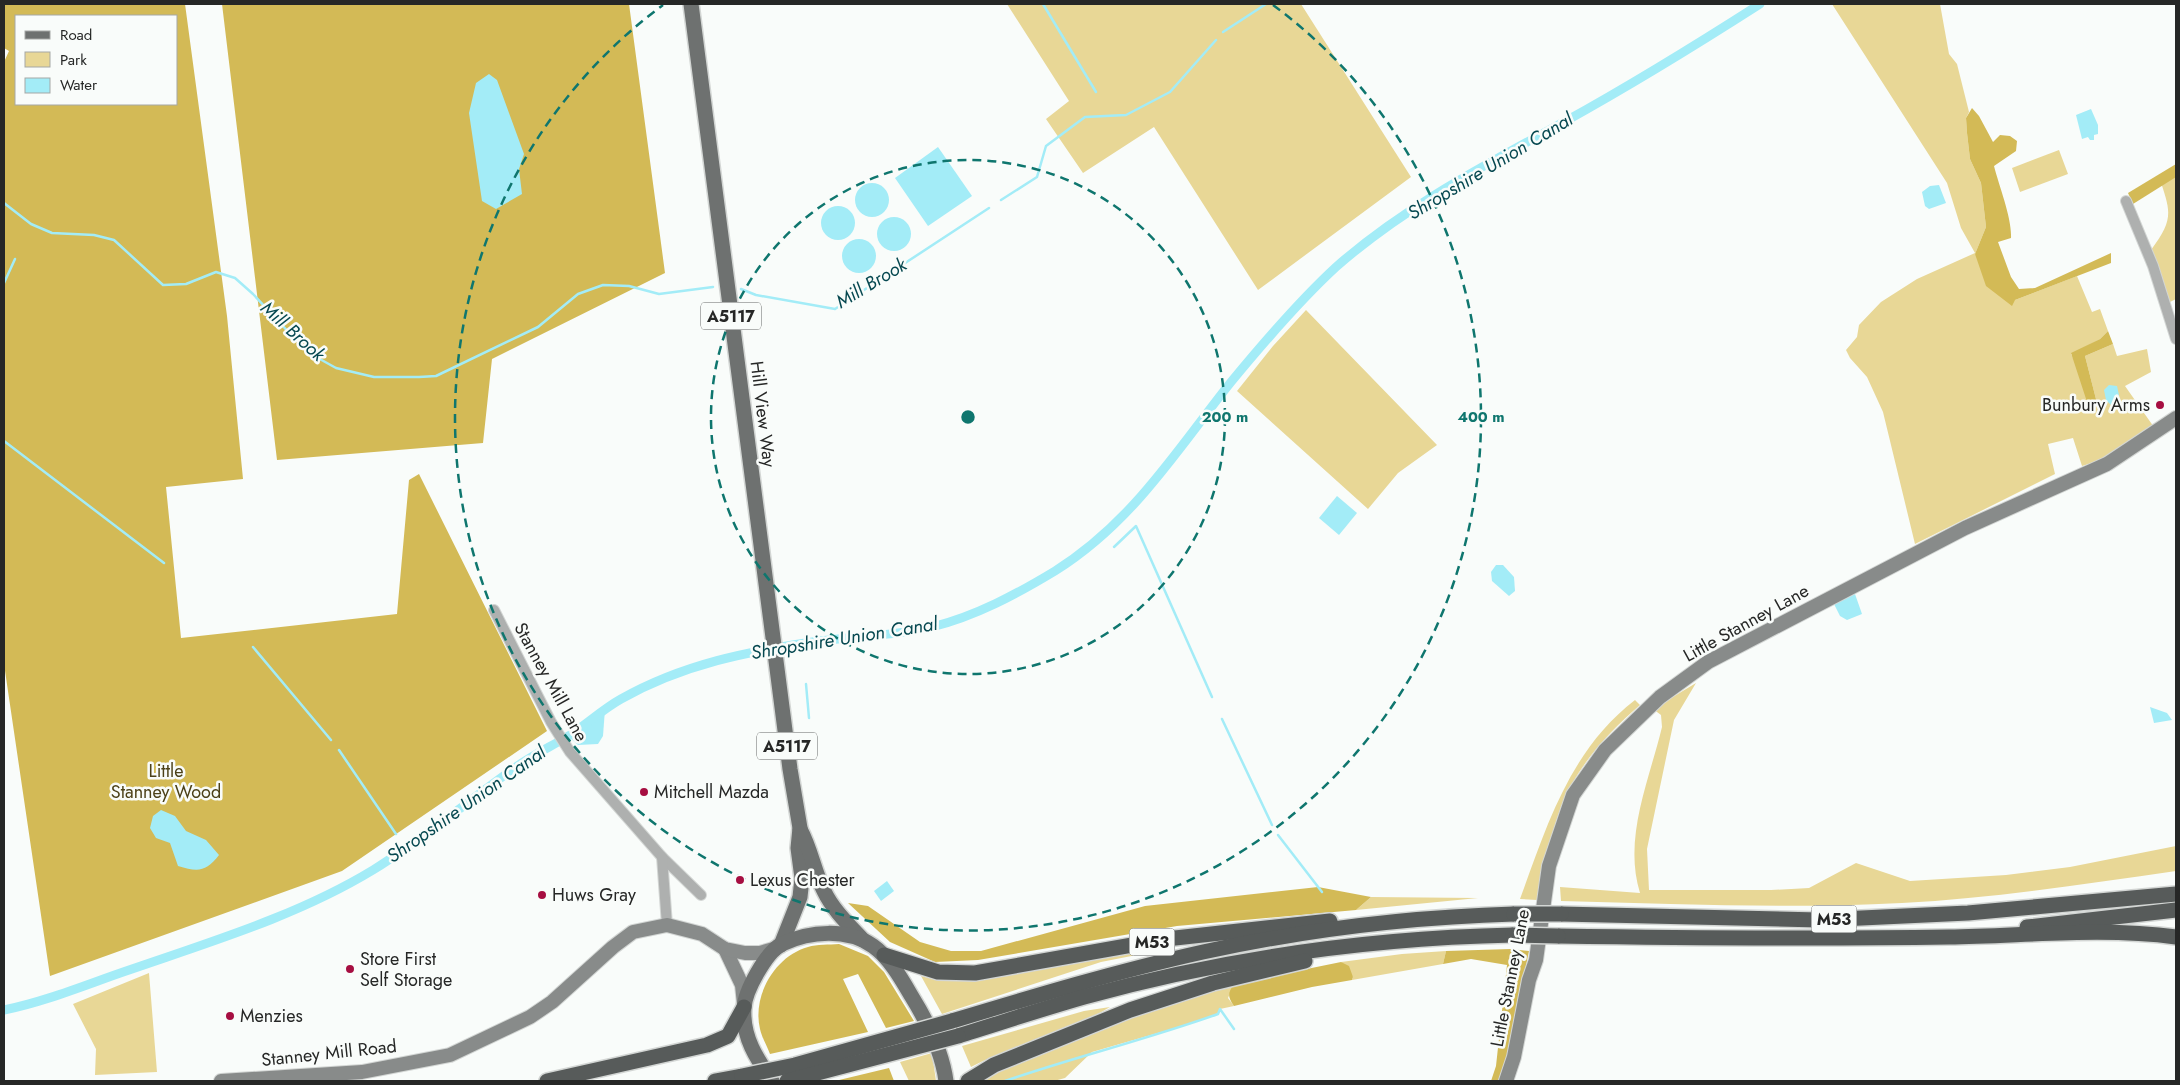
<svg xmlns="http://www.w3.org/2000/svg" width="2180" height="1085" viewBox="0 0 2180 1085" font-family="Jost,sans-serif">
<rect width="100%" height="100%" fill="#f9fcfa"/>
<g fill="#e8d796">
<path d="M1007,4H1301L1411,177L1258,290L1154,127L1083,173L1046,119L1069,101Z"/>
<path d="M1832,4H1940L1949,54L1957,64L1969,112L1966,118L1967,133L1970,159L1981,183L1986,227L1975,254L2015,300L2077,276L2092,312L2100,309L2108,331L2100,339L2071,354L2097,403L2085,356L2113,344L2117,356L2147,349L2151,372L2125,386L2156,430L2112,457L2082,466L2073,438L2048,444L2055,474L1915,544L1883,412L1867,377L1850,358L1846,350L1857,337L1859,325L1881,302L1917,279L1975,253L1961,228L1947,183Z"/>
<path d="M2059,150L2068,174L2020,192L2012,168Z"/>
<path d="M2176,166V299L2170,302L2151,250C2174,219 2171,212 2159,177Z"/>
<path d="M1306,310L1437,445L1398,473L1368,509L1237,391L1273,346Z"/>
<path d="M1696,683L1674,720L1647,849L1649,890H1771L1809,888L1856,863L1910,881L2006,875L2070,867L2176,846V871C2085,884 1994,898 1902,903C1788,909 1674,904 1561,901L1560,887L1640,893C1623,838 1649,781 1662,727L1661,715L1653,709Z"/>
<path d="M1635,700L1640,705C1608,732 1576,768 1561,807C1550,837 1544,869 1537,900L1520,899C1547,825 1570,750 1635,700Z"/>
<path d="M1371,897L1478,898L1356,910Z"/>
<path d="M1160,946L1162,950L1101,962L942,1014L921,976L941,981H962Z"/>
<path d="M1446,951L1443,964L1352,980L1353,977L1341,962L1402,954Z"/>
<path d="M149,973L157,1072L95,1075L96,1049L73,1004Z"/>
<path d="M1234,984L1228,998L1234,1006L1220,1009L1218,1014L1196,1022L1092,1052L1065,1078L1054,1081H981L986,1077L1132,1016Z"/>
<path d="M1110,1007C1067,1033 1016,1044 971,1067L962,1046L1084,1011Z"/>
<path d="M932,1053L936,1081H909L900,1062Z"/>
</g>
<g fill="#d3ba56" fill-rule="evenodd">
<path d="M4,4H185L227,316L243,479L166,487L181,638L397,614L409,480L419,474L547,731L342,871L50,976L4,664V62L9,51L4,48ZM16,16H176V104H16Z"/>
<path d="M222,4H629L665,273L492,359L483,443L277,460Z"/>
<path d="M1972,108L1979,116L1993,142L2000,135L2010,136L2017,141L2016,151L1994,166C1999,186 2012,218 2011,238L1998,242L2011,277L2019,289L2035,288L2111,253V263L2015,300L2012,306L1986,286L1975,254L1986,227L1981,183L1970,159L1967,133L1966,118Z"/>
<path d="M2176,164V177L2133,204L2128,193Z"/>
<path d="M2108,331L2113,344L2085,356L2097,403L2089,408L2071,353L2100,339Z"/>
<path d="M1318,887L1371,897L1356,910L1177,926L978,960L935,962L890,942L848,903L868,906L920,942L951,951H981L1145,906Z"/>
<path d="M839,944L868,956L884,972L914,1021L886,1028L858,974L843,979L868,1032L770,1054C767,1046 762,1038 760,1029C752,996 775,956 808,947C817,944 829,945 839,944Z"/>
<path d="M1511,949L1529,951L1505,1068L1498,1081H1491L1496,1066L1507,965L1471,959L1443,964L1446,951Z"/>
<path d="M1341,962L1349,966L1353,977L1352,980L1312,987L1234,1006C1227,996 1228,993 1234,984Z"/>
<path d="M889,1068L894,1081H835Z"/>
</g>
<g fill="#a3ecf7">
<path d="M489,74L497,80L524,154L519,169L522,194L496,209L482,201L469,113L476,83Z"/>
<path d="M2091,109L2098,125V134L2094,135V140H2090L2088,137L2082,139L2076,115Z"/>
<path d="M938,147L972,196L928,226L895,178Z"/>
<circle cx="872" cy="200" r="17"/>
<path d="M1939,185L1946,203L1929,209L1925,206L1922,192L1930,186Z"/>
<circle cx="838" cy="223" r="17"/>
<circle cx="894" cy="234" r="17"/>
<circle cx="859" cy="256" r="17"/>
<path d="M2109,385L2117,386L2119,395L2117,403L2111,405L2106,400L2104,390Z"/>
<path d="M1337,496L1357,513L1339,535L1319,518Z"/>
<path d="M1496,565H1503L1514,577L1515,591L1509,596L1492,581L1491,572Z"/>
<path d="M1855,594L1862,614L1847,620L1840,616L1834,604Z"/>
<path d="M2150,707L2167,713L2172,720L2154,723Z"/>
<path d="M605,709L603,736L598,744L578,745L568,736Z"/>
<path d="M161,810L175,816L186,831L206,840L219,855C206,872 198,872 178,866L170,843L156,838L150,828L153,816Z"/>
<path d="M887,881L894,891L881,901L874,891Z"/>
</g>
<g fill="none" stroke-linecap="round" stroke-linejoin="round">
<g stroke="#a3ecf7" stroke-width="2.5">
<path d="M1043,4L1096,92"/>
<path d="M1223,32L1266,4"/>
<path d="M1001,200L1037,177L1046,146L1085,117L1126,115L1170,92L1216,40"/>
<path d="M4,203L31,224L52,233L94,235L114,240L163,285L186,284L216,272L235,278L253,294L294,338L318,358L336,368L374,377H419L436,376L538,327L578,294L603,285L629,286L659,294L713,287"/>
<path d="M4,283L15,259"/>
<path d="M741,289L756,295L835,309L989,208"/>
<path d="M4,441L164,563"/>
<path d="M1114,547L1136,526L1212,697"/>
<path d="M253,647L331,740"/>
<path d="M806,684L809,718"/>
<path d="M1222,719L1272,825"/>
<path d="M339,750L396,834"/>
<path d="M1278,835L1322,892"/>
<path d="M1005,1081C1075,1057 1148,1039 1218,1014L1220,1009L1234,1029"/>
</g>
<path stroke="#a3ecf7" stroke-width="9" d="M4,1010C48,1001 90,983 132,969C213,941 299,915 373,870C423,839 468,801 516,767C533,755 552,746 570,735C587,724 603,709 621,699C683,664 749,651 819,641C857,636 895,636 932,627C976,616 1017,594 1055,571C1133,522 1176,451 1231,382C1264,342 1298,302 1336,267C1404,207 1485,165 1564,122C1631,85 1696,45 1760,4"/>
<defs>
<g id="street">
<path d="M2126,201L2153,266L2176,339"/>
<path d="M494,610L551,722L570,752L662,857L701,895"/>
<path d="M662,857L667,925"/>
</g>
<g id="secondary">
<path d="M725,949L742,985L744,1004"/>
<path d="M221,1081L362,1072L450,1055L530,1017L552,1002L613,947L633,932L667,925L702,934L725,949L745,953H760L777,948"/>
<path d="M1506,1081L1514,1057L1529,980L1536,960L1549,866L1573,795L1605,750L1660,697L1708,662L1965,528L2107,464L2176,418"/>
</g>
<g id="primary">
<path d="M691,4L790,769L800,828L798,848L802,878L800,897L781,945"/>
<path d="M800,829C811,849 814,871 824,891C833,910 849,925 863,940"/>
<path d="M772,1081C757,1059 742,1037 744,1008C745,991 766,952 782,944C810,931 847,928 873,946C890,958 902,980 912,997C928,1023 942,1051 946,1081"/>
</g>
<g id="highway">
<path d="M1561,914L1819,920L1968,913L2176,894"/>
<path d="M2027,927L2176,910"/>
<path d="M1558,936C1689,938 1819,939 1949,937C2024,936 2102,927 2176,937"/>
<path d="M884,955L938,972L975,973L1166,939L1330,921"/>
<path d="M952,1021C1035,996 1118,971 1203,952C1304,930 1410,917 1514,914"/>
<path d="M958,1036C1000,1023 1042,1009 1084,997C1223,959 1369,938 1513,935"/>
<path d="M547,1081L707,1045L728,1036L744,1007"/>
<path d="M715,1081L742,1076"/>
<path d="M968,1081L994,1065L1130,1010L1213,983L1305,961"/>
</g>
</defs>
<use href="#street" stroke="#d3d6d4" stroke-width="12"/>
<use href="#secondary" stroke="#d3d6d4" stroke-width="16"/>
<use href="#primary" stroke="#d3d6d4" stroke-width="18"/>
<use href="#highway" stroke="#d3d6d4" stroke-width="18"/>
<use href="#street" stroke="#aeb0af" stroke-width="10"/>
<use href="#secondary" stroke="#888b8a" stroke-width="14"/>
<use href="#primary" stroke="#6e7170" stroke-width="15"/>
<use href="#highway" stroke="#575b5a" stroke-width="15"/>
<defs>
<g id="highway-bridge">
<path d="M1514,914H1561"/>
<path d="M1513,935L1558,936"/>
<path d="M742,1076L795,1065L952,1021"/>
<path d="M787,1081L958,1036"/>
</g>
</defs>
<use href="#highway-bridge" stroke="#d3d6d4" stroke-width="18" stroke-linecap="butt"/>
<use href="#highway-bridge" stroke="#575b5a" stroke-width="15"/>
</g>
<g fill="none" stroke="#0f766e" stroke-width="2.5" stroke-dasharray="9 6">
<circle cx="968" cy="417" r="257"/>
<path d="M1273 5A513 513 0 1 1 663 5"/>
</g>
<g fill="#a60e41" stroke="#f9fcfa" stroke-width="2">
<circle cx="2160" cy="405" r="5"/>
<circle cx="644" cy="792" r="5"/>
<circle cx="740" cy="880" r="5"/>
<circle cx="542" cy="895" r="5"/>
<circle cx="350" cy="969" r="5"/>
<circle cx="230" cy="1016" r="5"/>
</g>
<g text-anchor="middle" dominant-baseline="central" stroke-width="5" stroke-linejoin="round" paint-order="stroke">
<g fill="#f9fcfa" stroke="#656766" stroke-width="1">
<rect x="701" y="302.5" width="60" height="27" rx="4"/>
<rect x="757" y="732.5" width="60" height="27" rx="4"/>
<rect x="1811.5" y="905.5" width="45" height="27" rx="4"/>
<rect x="1129.5" y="928.5" width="45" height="27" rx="4"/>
</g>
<g font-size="16" font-weight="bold" fill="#262726">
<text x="731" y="316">A5117</text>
<text x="787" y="746">A5117</text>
<text x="1834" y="919">M53</text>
<text x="1152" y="942">M53</text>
</g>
<g font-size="18" fill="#262726" stroke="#f9fcfa" text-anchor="start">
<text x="2150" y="405" text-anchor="end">Bunbury Arms</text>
<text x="654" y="792">Mitchell Mazda</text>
<text x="750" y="880">Lexus Chester</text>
<text x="552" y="895">Huws Gray</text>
<text x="360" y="959">Store First<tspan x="360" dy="21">Self Storage</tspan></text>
<text x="240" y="1016">Menzies</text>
</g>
<g font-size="18" fill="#262726" stroke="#f9fcfa">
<text transform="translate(763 414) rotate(83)">Hill View Way</text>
<text transform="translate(1746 623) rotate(-29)">Little Stanney Lane</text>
<text transform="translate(551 682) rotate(61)">Stanney Mill Lane</text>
<text transform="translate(1510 978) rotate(-79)">Little Stanney Lane</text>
<text transform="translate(329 1053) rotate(-6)">Stanney Mill Road</text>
</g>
<g font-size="18" fill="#4c4118" stroke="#f9fcfa">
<text x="166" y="771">Little<tspan x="166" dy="21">Stanney Wood</tspan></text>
</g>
<g font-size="19" font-style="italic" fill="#064850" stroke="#f9fcfa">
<text transform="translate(1490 166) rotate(-31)">Shropshire Union Canal</text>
<text transform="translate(871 283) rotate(-31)">Mill Brook</text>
<text transform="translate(293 331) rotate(42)">Mill Brook</text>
<text transform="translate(844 638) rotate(-9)">Shropshire Union Canal</text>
<text transform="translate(466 804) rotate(-35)">Shropshire Union Canal</text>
</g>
</g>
<circle cx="968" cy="417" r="8" fill="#0f766e" stroke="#f9fcfa" stroke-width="2.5"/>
<g font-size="15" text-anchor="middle" font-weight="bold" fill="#0f766e" stroke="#f9fcfa" stroke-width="5" stroke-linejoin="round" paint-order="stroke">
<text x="1225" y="422">200 m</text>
<text x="1481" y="422">400 m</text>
</g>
<rect width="2180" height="1085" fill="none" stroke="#262726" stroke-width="10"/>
<rect x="15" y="15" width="162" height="90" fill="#f9fcfa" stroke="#a5a7a5"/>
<rect x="25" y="31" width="25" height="8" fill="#6e7170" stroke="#a5a7a5"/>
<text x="60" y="40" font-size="15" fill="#262726">Road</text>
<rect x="25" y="52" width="25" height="15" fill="#e8d796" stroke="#a5a7a5"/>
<text x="60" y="65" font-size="15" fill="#262726">Park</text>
<rect x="25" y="78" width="25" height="15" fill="#a3ecf7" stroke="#a5a7a5"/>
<text x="60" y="90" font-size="15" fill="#262726">Water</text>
</svg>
